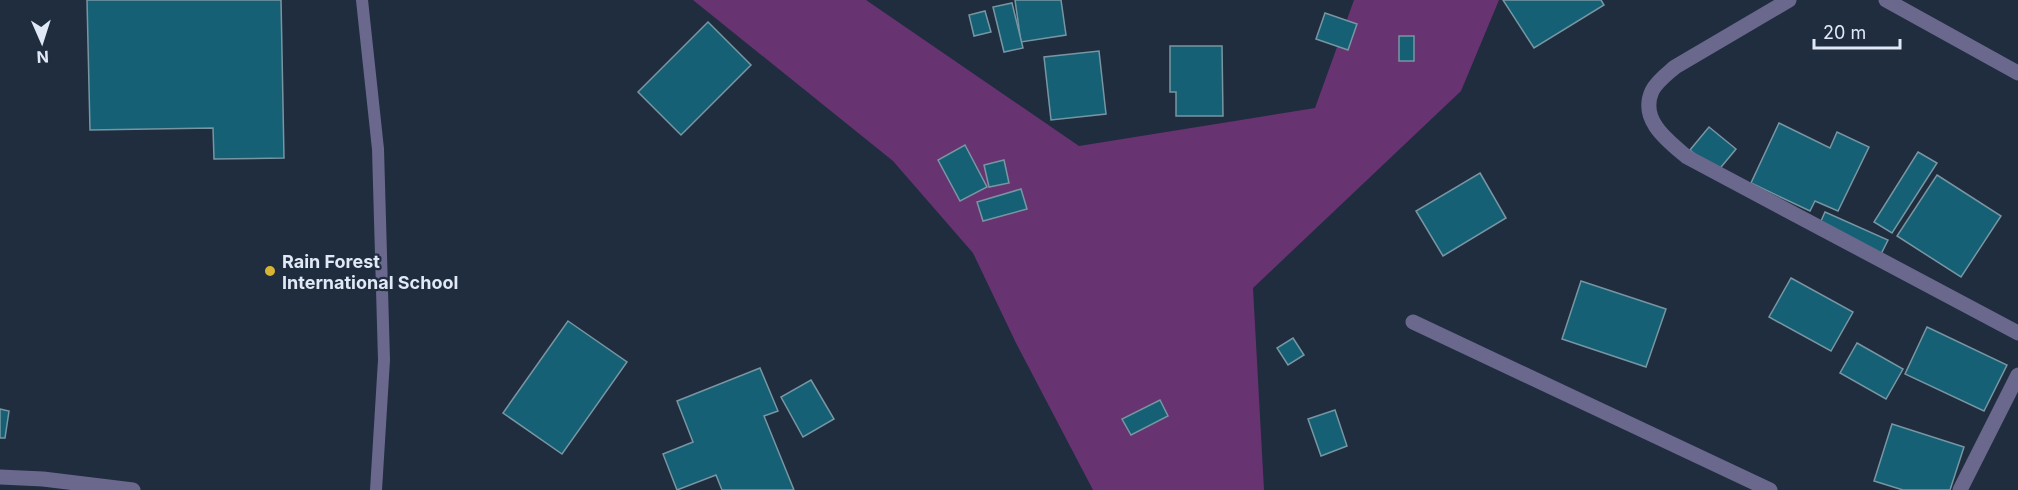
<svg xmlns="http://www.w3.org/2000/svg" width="2018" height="490" viewBox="0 0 2018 490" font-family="Inter,sans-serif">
<rect width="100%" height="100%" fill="#1f2d3f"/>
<path fill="#683371" d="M693,0H866L1079,146L1315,108L1354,0H1499L1461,91L1253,288L1264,490H1093L1016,343L973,253L893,161Z"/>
<g fill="#166076" stroke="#7896a2" stroke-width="1.5">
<path d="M87,0H281L284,158L214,159L213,128L90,130Z"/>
<path d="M1015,0H1061L1066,35L1021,42Z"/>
<path d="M1503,0H1601L1604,5L1534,48Z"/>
<path d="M1012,3L1023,48L1004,52L993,7Z"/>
<path d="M985,11L991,32L974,36L969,15Z"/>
<path d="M1325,13L1357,24L1348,50L1316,39Z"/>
<path d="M708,22L751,65L681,135L638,92Z"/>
<rect x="1399" y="36" width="15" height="25"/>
<path d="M1170,46H1222L1223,116H1176V92H1170Z"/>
<path d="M1099,51L1106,114L1051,120L1044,57Z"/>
<path d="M1779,123L1830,148L1837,132L1869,147L1838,211L1815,201L1810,211L1751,183Z"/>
<path d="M1709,127L1736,149L1717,172L1690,150Z"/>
<path d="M965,145L987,187L960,201L938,160Z"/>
<path d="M1918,152L1937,163L1892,233L1874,222Z"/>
<path d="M1004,160L1009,183L989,187L984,165Z"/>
<path d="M1480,173L1506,218L1443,256L1416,211Z"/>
<path d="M1937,175L2001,216L1961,277L1897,236Z"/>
<path d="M1021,189L1027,209L983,221L977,202Z"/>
<path d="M1825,212L1888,240L1879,258L1817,230Z"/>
<path d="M1791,278L1853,312L1831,351L1769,317Z"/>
<path d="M1581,281L1666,309L1646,367L1562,339Z"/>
<path d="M568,321L627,362L562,454L503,413Z"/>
<path d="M1927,327L2007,365L1984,411L1905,374Z"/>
<path d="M1293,338L1304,355L1288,365L1277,348Z"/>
<path d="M1857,343L1903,369L1886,399L1840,373Z"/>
<path d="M760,368L778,411L764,416L794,490H722L716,475L677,490L663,454L693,442L677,401Z"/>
<path d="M811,380L834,419L803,437L781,397Z"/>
<path d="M1160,400L1168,416L1131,435L1122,419Z"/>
<path d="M0,409L9,411L5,438H0Z"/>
<path d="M1335,410L1347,446L1321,456L1308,419Z"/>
<path d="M1892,424L1964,447L1950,490H1903L1874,481Z"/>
</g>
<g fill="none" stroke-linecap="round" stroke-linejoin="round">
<path stroke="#6b688d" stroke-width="12" d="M362,0L378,149L384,360L376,490"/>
<g stroke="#6b688d" stroke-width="15">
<path d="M1789,0L1675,67C1667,74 1657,81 1652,91C1639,120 1668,141 1687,157L2018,333"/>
<path d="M1886,0L2018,73"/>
<path d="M1413,322L1770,490"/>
<path d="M0,477L43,479L133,490"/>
<path d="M1960,490L2018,375"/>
</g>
</g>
<circle fill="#d9b434" stroke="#1f2d3f" stroke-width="2" cx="270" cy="271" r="6"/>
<g text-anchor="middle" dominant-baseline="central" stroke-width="4.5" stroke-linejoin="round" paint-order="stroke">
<g font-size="18" font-weight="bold" fill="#e0e9f5" stroke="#1f2d3f" text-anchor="start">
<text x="282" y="261">Rain Forest<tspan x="282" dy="21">International School</tspan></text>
</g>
</g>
<g transform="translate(42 42) rotate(177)" stroke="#1f2d3f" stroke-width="4.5" paint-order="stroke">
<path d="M0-4.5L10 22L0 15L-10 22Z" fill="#e0e9f5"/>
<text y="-9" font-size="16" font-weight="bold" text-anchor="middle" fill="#e0e9f5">N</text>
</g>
<path d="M1814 39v9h86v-9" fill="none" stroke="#e0e9f5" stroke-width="3"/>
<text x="1823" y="39" font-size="18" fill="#e0e9f5" stroke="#1f2d3f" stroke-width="4.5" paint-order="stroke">20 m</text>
</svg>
